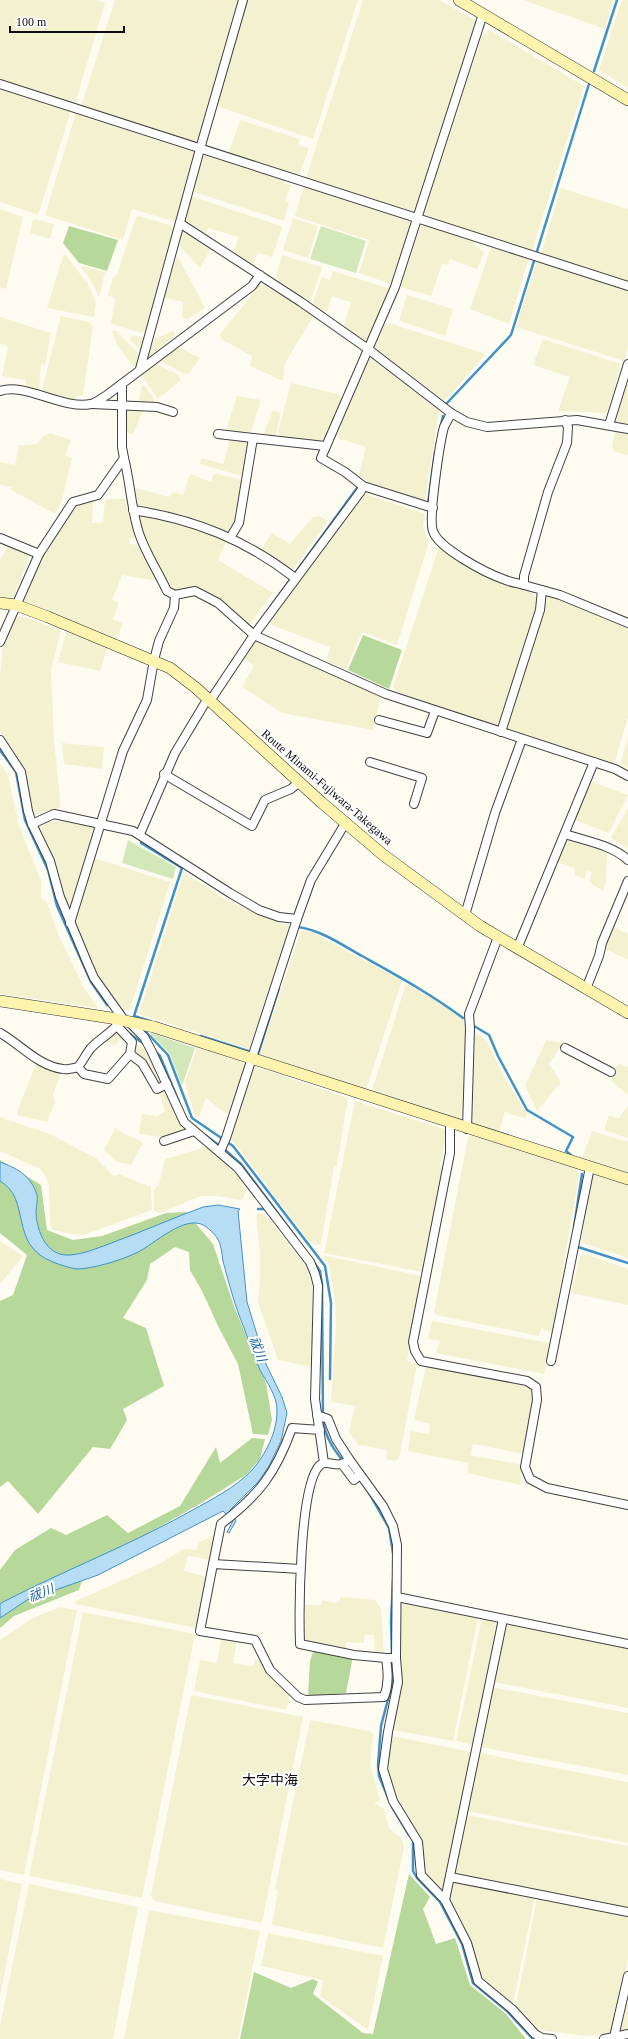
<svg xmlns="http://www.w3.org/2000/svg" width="628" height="2039" viewBox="0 0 628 2039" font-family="'Times New Roman','Noto Sans JP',serif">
<rect width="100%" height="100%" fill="#fefcf0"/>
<g fill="#f4f1d1">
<path d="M0,0H96L105,3L75,104L0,80Z"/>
<path d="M115,0H238L197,144L81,106Z"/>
<path d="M247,0H358L313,139L216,106Z"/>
<path d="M363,0H440L476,21L417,206L412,211L306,178Z"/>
<path d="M523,0H614L605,29Z"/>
<path d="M622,0H628V88L599,70Z"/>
<path d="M488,29L584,86L532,251L423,216L483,33L487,34Z"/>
<path d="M0,88L71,111L38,215L0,202Z"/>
<path d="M76,112L196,150L176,222L132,209L123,240L45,215Z"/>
<path d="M240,120L300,139L298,145L309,148L299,176L230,154L229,152Z"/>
<path d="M204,153L286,179L285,184L291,185L285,200L289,202L284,221L194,192L201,154Z"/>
<path d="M304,186L410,219L411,224L393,285L359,273L369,240L297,217L295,215Z"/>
<path d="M561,188L628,209V282L541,254Z"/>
<path d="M191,196L281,226L282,228L272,257L258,253L252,267L234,255L238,237L208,228L205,236L185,222Z"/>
<path d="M0,209L23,217L6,289L0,287Z"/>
<path d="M139,216L172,226L173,229L146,330L142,333L111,324L115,299L108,295L113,277L117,274L136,217Z"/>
<path d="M293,218L318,226L308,258L283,250Z"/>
<path d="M33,219L54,224L50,239L30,233Z"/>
<path d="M421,224L476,241L474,245L484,252L477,269L450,259L448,265L442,264L431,296L401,287Z"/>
<path d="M182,229L211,248L200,268L180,246Z"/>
<path d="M494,246L529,258L509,324L470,309L491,247Z"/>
<path d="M64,253L87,283L96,302L94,317L47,308Z"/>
<path d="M177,255L205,308L186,320L182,316L183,302L164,298Z"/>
<path d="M282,255L322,267L310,302L278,280L276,276Z"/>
<path d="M537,261L628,291V348L624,361L516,327Z"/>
<path d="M80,265L105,272L99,298L95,288Z"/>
<path d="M333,271L391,289L367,344L344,327L351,302L332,296L326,314L312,305L322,277L330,280Z"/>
<path d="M260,283L314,315L285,363L283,381L250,366L252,356L221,339L220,334L247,301Z"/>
<path d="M407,295L453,309L445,336L399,321Z"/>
<path d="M61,316L90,322L93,326L83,395L76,397L74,401L43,392L42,389Z"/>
<path d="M0,317L51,333L45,365L41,364L39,390L26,387V380L2,376L8,347L0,343Z"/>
<path d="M385,324H392L486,354L445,401L375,348Z"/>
<path d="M112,331H116L140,355L137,367H134L117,345Z"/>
<path d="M173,331L175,335L148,358L154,339Z"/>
<path d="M132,335L145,338L142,352L130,340Z"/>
<path d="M543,339L621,364L607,413L558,411L570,377L533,365Z"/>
<path d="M177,346L200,358L189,373L185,374L158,360Z"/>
<path d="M370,357L439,411L425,502L371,484L359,476L366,447L340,439L337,435Z"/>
<path d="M154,363L177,374L181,380L158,399L140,373Z"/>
<path d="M291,383L338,394L342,399L325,439L320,441L280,438L278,432Z"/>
<path d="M626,384L628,385V425L613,422Z"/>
<path d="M142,385L145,386L155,400L150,406L138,405Z"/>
<path d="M237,396L261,400L251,432L226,430Z"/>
<path d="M125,408L144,409L133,434L125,432Z"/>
<path d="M273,410L281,413L275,437L263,435Z"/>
<path d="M618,430L628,432V455L615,452L612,448L615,432Z"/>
<path d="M50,433L71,440L65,455L72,458L61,504L55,514L11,490L12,487L0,485V462L15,465L19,445L37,444L42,437Z"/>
<path d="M230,439L245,440L248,443L242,476L199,464L202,458L223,464Z"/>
<path d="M214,473L242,480L234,524L231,530L226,532L197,520L161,511L137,508L132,487L169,497L173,492L183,495L190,474L211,482Z"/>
<path d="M365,494L425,514L423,526L429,542L397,645L362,632L346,670L326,661L330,647L274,626L269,622Z"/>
<path d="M124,498L137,538H128L130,544L141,545L158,581L122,575L112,600L119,603L113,619L123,624L116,639L23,602L22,599L41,555L74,505L93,501L92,523L103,522L105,500Z"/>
<path d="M143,514L160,515L227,539L218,560L273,593L250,624L245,623L197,589L175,592L168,588L141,531L137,519Z"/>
<path d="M320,516L328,521L292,571L262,548L272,533L290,544L313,517Z"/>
<path d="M9,545L30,555L12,600L0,598V559Z"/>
<path d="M439,547L528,590L538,598L537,607L500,720L497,725L397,692L393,687Z"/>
<path d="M545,594L628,628V718L614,764L506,729L544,608Z"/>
<path d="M16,617H24L61,630L51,670L54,741L61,807L34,815L25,771L0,732V674L3,646L7,640L5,638Z"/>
<path d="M67,630L108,646L100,671L58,662Z"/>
<path d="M255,640L381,696L373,730L282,713L242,687L254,666L243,658Z"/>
<path d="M628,737V769L620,764Z"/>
<path d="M62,743L104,747L102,769L64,764Z"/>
<path d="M0,763L8,775L19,826L41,881V898L47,903L59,936L84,988L98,1008L0,994Z"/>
<path d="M590,781L628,795L609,833L575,820Z"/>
<path d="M628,808V849L611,838Z"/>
<path d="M60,821L96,827L70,907L67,908L38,829L40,823Z"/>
<path d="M566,839L607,851L606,881L603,891L589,882L592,872L586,871L585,879L575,875L574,868L556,862Z"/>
<path d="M94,858L170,882L130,1009L124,1010L105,989L94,971L74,921Z"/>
<path d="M184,872L226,900L290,927L249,1049L139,1014Z"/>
<path d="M612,926L628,934V960L603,948Z"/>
<path d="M301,930L309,931L402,980L366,1090L259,1056Z"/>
<path d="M406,984L437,1000L468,1024L463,1116L460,1119L372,1090Z"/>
<path d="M119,1029L125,1036L114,1046L105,1038Z"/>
<path d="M474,1031L487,1041L503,1075L525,1111L528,1112L526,1119L505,1112L499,1132L472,1123Z"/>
<path d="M546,1040L563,1043L549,1064L561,1082L537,1111L525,1086Z"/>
<path d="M136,1044L146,1050L162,1082L158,1083L133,1053Z"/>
<path d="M197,1047L244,1063V1069L230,1111L226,1114L206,1098L199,1117L194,1114L185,1082Z"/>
<path d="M37,1062L61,1072L53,1095L55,1102L47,1122L17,1115L18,1109Z"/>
<path d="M618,1063L628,1067V1095L611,1081Z"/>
<path d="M254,1066L348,1098L337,1166H334L321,1245L310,1243L237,1146L230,1140Z"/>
<path d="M166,1088L183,1131L168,1138L139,1134L142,1114L157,1116L165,1111L159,1092Z"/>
<path d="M355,1101L447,1130L440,1166L443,1168L423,1272L324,1253Z"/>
<path d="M628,1106V1138L604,1130L609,1115L618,1119Z"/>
<path d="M0,1117L52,1135L97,1159L114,1176L119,1174L151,1187L152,1210L84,1235L70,1234L53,1230L50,1225L49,1186L46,1177L40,1169L0,1151Z"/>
<path d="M115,1128L126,1135L143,1142L131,1165L117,1162L104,1150Z"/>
<path d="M592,1131L628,1142V1173L582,1158Z"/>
<path d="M472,1135L577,1168L579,1177L552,1333L541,1328L539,1336L436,1315L434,1312L468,1137Z"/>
<path d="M206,1147L221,1157V1160L241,1178L246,1192L242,1200L217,1196H201L160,1213L154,1211V1190L159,1184L165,1159Z"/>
<path d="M593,1174L628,1185V1258L581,1242Z"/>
<path d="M256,1214H265L307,1268L312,1284L313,1367L278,1360L258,1302L260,1280V1255Z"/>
<path d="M0,1241L23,1256L0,1284Z"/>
<path d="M322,1255L422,1276L407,1361L417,1364L400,1454L398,1459L395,1461L386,1459L387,1450L358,1445L349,1431L355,1406L331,1402L336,1327L335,1300L329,1264Z"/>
<path d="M588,1255L628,1269V1305L571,1293L580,1256Z"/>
<path d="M432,1321L549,1343L544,1374L436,1353L440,1341L428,1339Z"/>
<path d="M426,1365L515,1382L533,1391L535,1399L524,1454L473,1444L470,1455L522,1465L520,1485L467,1473L468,1463L408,1451L411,1431L429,1434L430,1424L414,1420Z"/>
<path d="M215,1535L211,1560L188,1556L184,1571L207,1577L196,1628L75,1604L76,1601L161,1563L183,1549L197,1550L198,1543Z"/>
<path d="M341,1597L375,1600L381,1609L384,1653H375L374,1635H365L364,1643L346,1642V1650L303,1640V1605H321L322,1600L338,1603Z"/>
<path d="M403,1602L478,1617L453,1741L393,1730L402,1682L400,1605Z"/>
<path d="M60,1607L77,1610L24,1875L0,1870V1640L31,1619Z"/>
<path d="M83,1612L195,1634L142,1898L29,1876Z"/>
<path d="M482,1618L497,1621L499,1624L474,1745L456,1741Z"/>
<path d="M506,1624L628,1647V1708L494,1682Z"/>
<path d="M221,1639L237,1641L233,1663L254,1666L255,1659L262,1662L268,1674L290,1694L286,1710L194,1691L200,1660L217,1663Z"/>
<path d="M492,1687L628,1713V1775L481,1747Z"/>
<path d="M191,1695L303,1717L262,1923L154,1901L151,1896Z"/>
<path d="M310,1720L370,1731L373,1734L370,1764L380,1801L374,1803L384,1809L389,1828L402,1839L404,1848L383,1948L272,1925L278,1891L275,1889Z"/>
<path d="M392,1736L472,1752L443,1891L426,1873L421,1839L399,1800L390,1778L388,1765Z"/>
<path d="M479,1753L628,1782V1843L467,1811Z"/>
<path d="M467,1815L628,1846V1908L455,1873Z"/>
<path d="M0,1879L22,1884L0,1997Z"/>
<path d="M454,1881L535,1897L513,2003L482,1980L470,1938L450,1898Z"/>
<path d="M29,1884L138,1907L113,2039H0V2026Z"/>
<path d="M537,1898L628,1916V1959L613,2033L586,2036L539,2030L516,2005Z"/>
<path d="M149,1910L260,1931L238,2039H124Z"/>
<path d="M268,1933L383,1956L368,2030L320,1996L323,1980L261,1966Z"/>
<path d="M628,1998V2031L620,2033Z"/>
</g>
<g fill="#d2e8bb">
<path d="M321,226L366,241L356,273L310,259Z"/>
<path d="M128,840L176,867L173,879L122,863Z"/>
<path d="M151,1033L195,1048L182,1086L170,1054L151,1035Z"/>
</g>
<g fill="#b6d89b">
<path d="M69,226L118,240L107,271L79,263L63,243Z"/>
<path d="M363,635L402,650L389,689L348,670Z"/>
<path d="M0,1160L41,1185L47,1230L73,1240L102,1236L166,1213L186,1212L213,1244L235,1309L266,1383L272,1420L268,1435L253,1434L238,1364L219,1328L202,1291L190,1270L189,1252L175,1247L150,1264L147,1280L123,1318L146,1328L164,1386L123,1409L127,1420L110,1449L93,1447L38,1514L8,1481L0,1487V1301L13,1295L27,1255L0,1233Z"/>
<path d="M252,1438L265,1439L260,1459L246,1475L201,1503L85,1570L79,1590L14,1616L0,1628V1570L15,1550L51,1528L66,1535L107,1515L128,1533L180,1506L216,1447L220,1463Z"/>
<path d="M314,1649L353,1656L346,1693L310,1696L308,1693L310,1661Z"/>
<path d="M409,1874L430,1897L423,1909L436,1944L455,1938L470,1985L506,2014L526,2039H240L254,1972L291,1988L313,1979L318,1982L313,1994L363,2033L373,2034Z"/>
</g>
<path fill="#b7ddf4" stroke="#4192c8" d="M0,1162C16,1168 29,1174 36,1192C39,1198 36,1206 36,1213C37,1232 47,1257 70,1255C85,1254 100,1247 114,1242C144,1231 173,1218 203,1207L218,1205L240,1209L238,1211L247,1302L266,1364L282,1397L287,1413L281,1441L269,1466L258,1482L230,1510L236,1521L229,1533L227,1532L233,1521L223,1511L98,1575L27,1600L0,1618V1604L3,1602C65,1570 130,1545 191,1511C212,1499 235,1488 252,1470C266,1454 277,1432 277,1411C277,1395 267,1383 260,1370C254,1357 249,1341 244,1328C235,1306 229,1284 223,1261C222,1254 221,1243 217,1238C215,1234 209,1229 205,1226C185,1213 154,1245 136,1253C122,1260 92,1269 77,1269C70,1268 60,1265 53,1262C8,1245 32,1199 0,1181Z"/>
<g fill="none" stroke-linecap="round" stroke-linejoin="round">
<g stroke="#4192c8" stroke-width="2.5">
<path d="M594,71L617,0"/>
<path d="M447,403L511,335L589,84"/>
<path d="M441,425L443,416"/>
<path d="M428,504L435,452"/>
<path d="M271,606L357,488L360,489"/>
<path d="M0,750L16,772L25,820L48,870L57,906L91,982L107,1005"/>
<path d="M141,843L182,868L134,1016L150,1021"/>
<path d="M298,928V927C321,930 342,945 362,956C396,975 431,994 463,1018"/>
<path d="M474,1026L489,1035L498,1056L527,1110L573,1137L566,1151L571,1155"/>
<path d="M146,1032L168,1055L192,1118L233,1146L325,1266L331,1303L330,1379"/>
<path d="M130,1034L144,1044"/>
<path d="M201,1036L248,1051"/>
<path d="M154,1050L160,1056L179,1102"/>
<path d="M258,1054L279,988"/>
<path d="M205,1135L220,1146"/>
<path d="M224,1149L241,1164L295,1236"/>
<path d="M258,1209H265"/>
<path d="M574,1227L582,1174"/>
<path d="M578,1247L628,1263"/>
<path d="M313,1261L320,1271L322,1284L323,1421C326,1438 333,1449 344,1462"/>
<path d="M369,1493L389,1528L393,1553"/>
<path d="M392,1655L391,1621L393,1580"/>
<path d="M389,1800L379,1776L378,1765L381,1726L392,1684V1663"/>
<path d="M392,1807L409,1835"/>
<path d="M413,1841V1871L417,1878L440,1902L462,1944L473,1983L507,2011L533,2039"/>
</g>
<defs>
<g id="street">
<path d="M0,84L628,286"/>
<path d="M181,224L301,302L368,349L451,413L467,422L487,427L577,420L628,429"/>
<path d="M140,369L200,149L243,0"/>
<path d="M0,391C24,382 63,410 91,404C96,403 102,398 107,395L252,286L260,275"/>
<path d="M92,404L157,407L173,412"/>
<path d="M451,413C449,418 446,423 444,427C440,442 428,518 433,531C438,548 486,573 503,579C509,582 517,583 524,585"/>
<path d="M609,425L628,364"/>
<path d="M218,434L253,438"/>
<path d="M433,508L363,486L345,472L321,458L395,287L483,14"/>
<path d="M133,510C194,519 246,540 295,578"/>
<path d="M0,538L39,554"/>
<path d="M230,538L239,523L253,438L325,446"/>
<path d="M542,590L560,595L628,623"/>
<path d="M175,595L195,591L218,603L254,635L386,694L615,769L628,776"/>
<path d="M0,642L39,554L73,502L98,495L124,458L122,447V384"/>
<path d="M210,701L254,635L361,491L363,486"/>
<path d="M379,720L427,733L435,711"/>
<path d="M501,732L540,610L542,590L524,585V576L548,492L567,443L568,427L565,420"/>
<path d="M0,740L21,772L28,811L32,824L50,861L60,897L87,962L94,978L124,1020"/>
<path d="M370,762L422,778L414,804"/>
<path d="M164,774L252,826L265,800L291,789L299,782"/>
<path d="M32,824L54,814L133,831L230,893L259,910L279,917L297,919"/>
<path d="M140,834L175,753L208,698"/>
<path d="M565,834C586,841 612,845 628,860"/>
<path d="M465,915L495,813L522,739"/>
<path d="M70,923L123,751L147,700L154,660L159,641L174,608L175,595L167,591C158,571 144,551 138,530C131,506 130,481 124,458"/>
<path d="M517,949L594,762"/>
<path d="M586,989L599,956L602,943L628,881"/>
<path d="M128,1021L144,1037L151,1050L184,1122L238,1168L310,1262L315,1274L318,1286L315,1399L324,1463"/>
<path d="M0,1033C20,1044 38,1066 63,1069C67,1070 74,1068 78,1067C83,1061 86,1054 91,1048C100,1038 115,1031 121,1020"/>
<path d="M565,1048L611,1072"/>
<path d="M130,1054L142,1063L157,1089L167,1084"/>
<path d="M78,1067L84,1074L108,1079L130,1054L132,1042L117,1026"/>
<path d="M450,1123V1153L413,1342L415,1351L421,1361L527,1381L536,1387L537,1400L525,1467L530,1479L547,1488L628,1505"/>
<path d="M467,1129L470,1028L469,1014L498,937"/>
<path d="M164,1141L194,1131"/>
<path d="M220,1152L226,1138L297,919L311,880L346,822"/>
<path d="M551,1361L590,1167"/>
<path d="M317,1415L328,1419L336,1439L349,1459L383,1506L393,1526L397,1545L396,1658L398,1682L388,1732L383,1769L393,1801L418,1842L421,1875L445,1900L467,1943L478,1981L512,2009L535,2034L542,2038L552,2039"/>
<path d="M349,1459C347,1461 344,1464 341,1464C335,1466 326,1460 320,1465C299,1484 299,1613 300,1644L354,1655L386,1658"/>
<path d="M342,1464L354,1480L360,1475"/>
<path d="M213,1564L221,1524C259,1495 276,1473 292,1428L320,1430"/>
<path d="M300,1569L213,1564L200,1631L255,1640L270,1670L298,1697L305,1700L384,1697C389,1684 388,1672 386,1658H396"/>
<path d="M397,1597L628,1644"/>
<path d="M450,1877L628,1912"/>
<path d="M445,1900L503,1619"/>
<path d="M614,2037L628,1976"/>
<path d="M604,2039L628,2034"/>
</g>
<g id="secondary">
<path d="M459,0L628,100"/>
<path d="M0,603L16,605L48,617L170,668L196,688L321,802L382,854L480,926L628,1013"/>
<path d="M0,1001L111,1018L154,1027L628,1179"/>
</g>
</defs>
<use href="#street" stroke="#414141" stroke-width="10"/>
<use href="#secondary" stroke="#303030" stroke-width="12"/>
<use href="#street" stroke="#fff" stroke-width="8"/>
<use href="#secondary" stroke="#fcf3ae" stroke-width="11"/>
</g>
<g text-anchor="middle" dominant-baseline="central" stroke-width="4" stroke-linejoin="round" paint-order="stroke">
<g font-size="12" fill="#0e0e0e" stroke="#fff">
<text transform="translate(327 787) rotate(41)">Route Minami-Fujiwara-Takegawa</text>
</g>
<g font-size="13" font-style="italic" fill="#1c649c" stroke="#fff">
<text transform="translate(258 1349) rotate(69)">祓川</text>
<text transform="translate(41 1593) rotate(-22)">祓川</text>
</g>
<g font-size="14" fill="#0e0e0e" stroke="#fff">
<text x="270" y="1780">大字中海</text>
</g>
</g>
<path d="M10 26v6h114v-6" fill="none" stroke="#0e0e0e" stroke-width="2"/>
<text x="16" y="26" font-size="12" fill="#0e0e0e" stroke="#ffffff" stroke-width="3" paint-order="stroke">100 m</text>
</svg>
